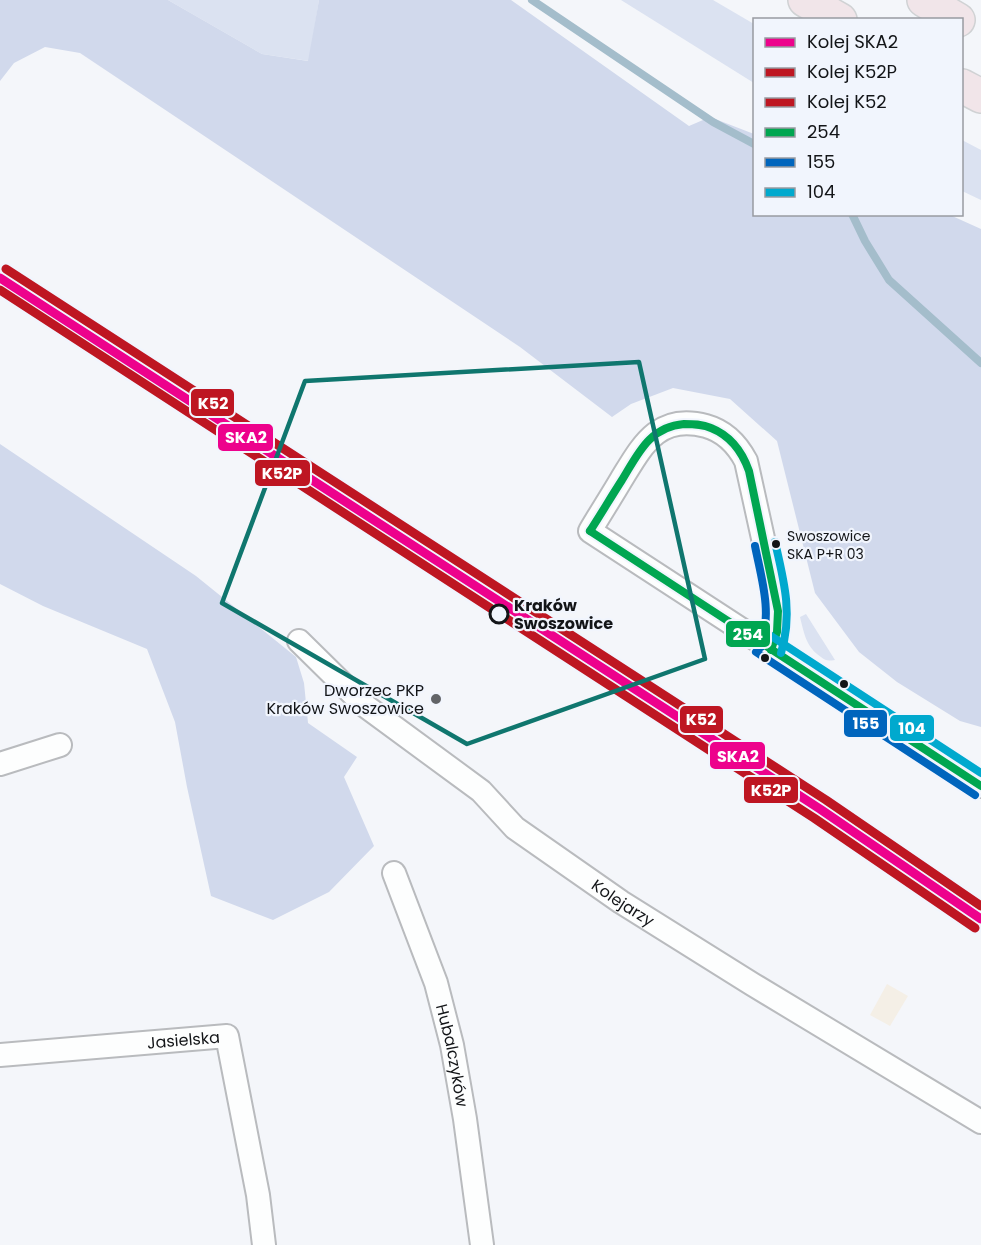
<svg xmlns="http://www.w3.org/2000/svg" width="981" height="1245" viewBox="0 0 981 1245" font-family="Poppins,sans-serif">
<rect width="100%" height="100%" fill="#f4f6fa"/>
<path fill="#f4efe6" d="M887,984L908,996L890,1026L870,1015Z"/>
<g fill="#dbe2f1">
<path d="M168,0H319L309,61L262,54Z"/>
<path d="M621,0H713L754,24V83Z"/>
<path d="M962,140L981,150V200L962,191Z"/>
<path d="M806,614L835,660C828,661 826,661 821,657C806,647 804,633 800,617Z"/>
</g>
<g fill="#d1d9ec">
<path d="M0,0H168L262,54L308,61L319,0H511L689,126L710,117L754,134V214L950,215L981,229V727L960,721L897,682L859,652L815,593L777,441L730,399L673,388L631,404L612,417L520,347L80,53L45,47L14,63L0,81Z"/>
<path d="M0,444L196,576L296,657L304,683L308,723L357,757L344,777L374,846L329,892L273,920L211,896L187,787L175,722L147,649L43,606L0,584Z"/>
</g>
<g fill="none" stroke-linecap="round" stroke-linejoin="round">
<g stroke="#a4bdcb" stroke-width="8">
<path d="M532,0L713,122L754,144"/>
<path d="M852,214L865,241L889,280L981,363"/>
</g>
<defs>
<g id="street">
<path id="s1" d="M299,641L364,705L481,791L515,828L621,902L752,984L981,1122"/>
<path d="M771,650C778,634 779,619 777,602L746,461C737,444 724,431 706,426C658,413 642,446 621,480C611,497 600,514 590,531L762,643L771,650L981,786"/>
<path d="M0,764L60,745"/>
<path id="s2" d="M394,873L436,983L452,1045L465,1119L482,1245"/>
<path id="s3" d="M0,1055L227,1036L258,1195L264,1245"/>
</g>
<g id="highway">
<path d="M805,0L840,20"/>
<path d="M924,0L958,20"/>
<path d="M962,86L981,96"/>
</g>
</defs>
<use href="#street" stroke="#b9bbbe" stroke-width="26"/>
<use href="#highway" stroke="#d0d2d4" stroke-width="36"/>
<use href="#street" stroke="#fdfefe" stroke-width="22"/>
<use href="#highway" stroke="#f1e5e9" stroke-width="33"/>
<defs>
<g id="bus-1">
<path d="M590,531L981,786"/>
<path d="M590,531C601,514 611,497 622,480C638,454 649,427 684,424C693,424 702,424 711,428C731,436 742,451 749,471L778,611L777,632L771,650"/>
</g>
<g id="bus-2">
<path d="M755,546C762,581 772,611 761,647"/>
<path d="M756,652L975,795"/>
</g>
<g id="bus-3">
<path d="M775,542C784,581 793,614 781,653"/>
<path d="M768,634L981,773"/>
</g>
</defs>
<use href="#bus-1" stroke="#f1f5fd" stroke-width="12"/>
<use href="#bus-2" stroke="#f1f5fd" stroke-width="12"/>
<use href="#bus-3" stroke="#f1f5fd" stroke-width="12"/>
<use href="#bus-1" stroke="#00a651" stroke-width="8"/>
<use href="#bus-2" stroke="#0065bd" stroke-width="8"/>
<use href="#bus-3" stroke="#00a9ce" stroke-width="8"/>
<defs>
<path id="rail-1" d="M0,278L820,809L981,919"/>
<path id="rail-2" d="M0,290L814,818L975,928"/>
<path id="rail-3" d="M6,269L826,800L981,906"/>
</defs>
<use href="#rail-1" stroke="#f1f5fd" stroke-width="14"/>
<use href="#rail-2" stroke="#f1f5fd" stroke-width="14"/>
<use href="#rail-3" stroke="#f1f5fd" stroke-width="14"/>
<use href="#rail-1" stroke="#ed028c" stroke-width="9"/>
<use href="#rail-2" stroke="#be1622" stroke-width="9"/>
<use href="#rail-3" stroke="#be1622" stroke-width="9"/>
</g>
<path fill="none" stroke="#0f766e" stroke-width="4.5" stroke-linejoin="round" d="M639,362L705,659L467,744L222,603L305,381Z"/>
<g fill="#131518" stroke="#f1f5fd" stroke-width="2">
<circle cx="776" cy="544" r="5"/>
<circle cx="765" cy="658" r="5"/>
<circle cx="844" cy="684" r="5"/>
</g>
<circle fill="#f1f5fd" stroke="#131518" stroke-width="3" cx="499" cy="614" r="9"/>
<circle fill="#626467" stroke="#f1f5fd" stroke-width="2" cx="436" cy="699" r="6"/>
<g text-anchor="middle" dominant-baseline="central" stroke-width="4.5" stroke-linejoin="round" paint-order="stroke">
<g font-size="14" fill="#131518" stroke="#f1f5fd" text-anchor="start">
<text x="787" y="536">Swoszowice<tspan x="787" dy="18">SKA P+R 03</tspan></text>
</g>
<g font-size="16" font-weight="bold" fill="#131518" stroke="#f1f5fd" text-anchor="start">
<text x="514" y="605">Kraków<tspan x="514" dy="18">Swoszowice</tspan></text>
</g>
<g font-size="16" fill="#131518" stroke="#f1f5fd" text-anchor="end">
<text x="424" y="690">Dworzec PKP<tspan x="424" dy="18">Kraków Swoszowice</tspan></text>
</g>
<g font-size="16" fill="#131518" stroke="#f1f5fd">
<text stroke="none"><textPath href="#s1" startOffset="418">Kolejarzy</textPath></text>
<text stroke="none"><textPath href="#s3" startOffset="184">Jasielska</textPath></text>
<text stroke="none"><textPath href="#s2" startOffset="192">Hubalczyków</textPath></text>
</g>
</g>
<g stroke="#f1f5fd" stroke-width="2">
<rect x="190" y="388" width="45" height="29" rx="6" fill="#be1622"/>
<rect x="217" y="423" width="57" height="29" rx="6" fill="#ed028c"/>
<rect x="254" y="459" width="57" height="28" rx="6" fill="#be1622"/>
<rect x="725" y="620" width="46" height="28" rx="6" fill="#00a651"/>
<rect x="679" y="705" width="45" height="29" rx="6" fill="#be1622"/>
<rect x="843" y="709" width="45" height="29" rx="6" fill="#0065bd"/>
<rect x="889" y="714" width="46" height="28" rx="6" fill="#00a9ce"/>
<rect x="709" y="741" width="57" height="29" rx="6" fill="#ed028c"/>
<rect x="743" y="776" width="56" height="28" rx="6" fill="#be1622"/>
</g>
<g font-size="16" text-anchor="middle" font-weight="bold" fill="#fff">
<text x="213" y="409">K52</text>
<text x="246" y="443">SKA2</text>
<text x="282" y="479">K52P</text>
<text x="748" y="640">254</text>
<text x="701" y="725">K52</text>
<text x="866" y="729">155</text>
<text x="912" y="734">104</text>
<text x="738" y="762">SKA2</text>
<text x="771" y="796">K52P</text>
</g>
<rect x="753" y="18" width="210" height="198" fill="#f1f5fd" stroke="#989ba1" stroke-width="1.5"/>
<rect x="765" y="38" width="30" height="9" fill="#ed028c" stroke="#989ba1" stroke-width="1.5"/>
<text x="807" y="48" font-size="18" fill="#131518">Kolej SKA2</text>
<rect x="765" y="68" width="30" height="9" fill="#be1622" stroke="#989ba1" stroke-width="1.5"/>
<text x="807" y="78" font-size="18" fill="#131518">Kolej K52P</text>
<rect x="765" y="98" width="30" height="9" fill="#be1622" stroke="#989ba1" stroke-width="1.5"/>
<text x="807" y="108" font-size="18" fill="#131518">Kolej K52</text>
<rect x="765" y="128" width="30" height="9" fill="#00a651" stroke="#989ba1" stroke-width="1.5"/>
<text x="807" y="138" font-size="18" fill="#131518">254</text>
<rect x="765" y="158" width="30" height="9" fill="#0065bd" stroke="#989ba1" stroke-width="1.5"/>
<text x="807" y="168" font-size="18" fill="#131518">155</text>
<rect x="765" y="188" width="30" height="9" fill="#00a9ce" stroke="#989ba1" stroke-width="1.5"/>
<text x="807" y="198" font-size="18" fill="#131518">104</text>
</svg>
